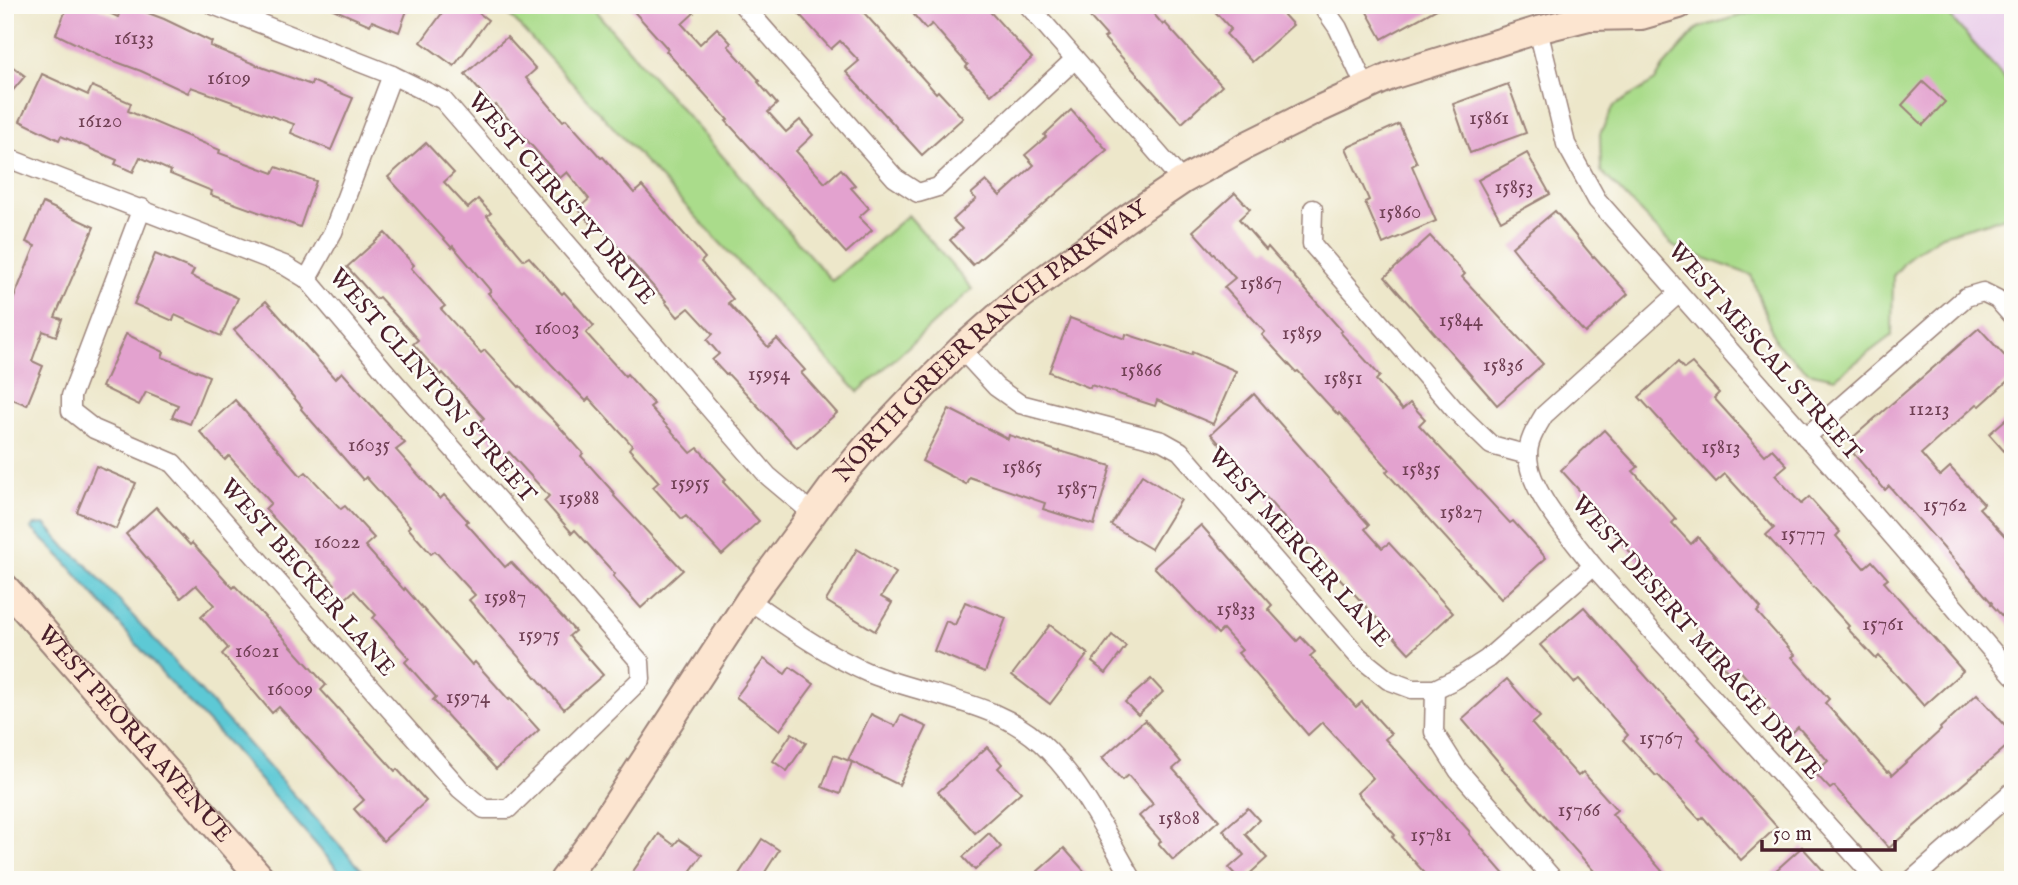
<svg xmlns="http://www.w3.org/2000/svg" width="2018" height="885" viewBox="0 0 2018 885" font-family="'IM FELL English',serif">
<rect width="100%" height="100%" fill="#fdfcf7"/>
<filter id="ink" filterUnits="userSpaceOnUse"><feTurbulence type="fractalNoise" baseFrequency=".0143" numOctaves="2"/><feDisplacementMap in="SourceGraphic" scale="14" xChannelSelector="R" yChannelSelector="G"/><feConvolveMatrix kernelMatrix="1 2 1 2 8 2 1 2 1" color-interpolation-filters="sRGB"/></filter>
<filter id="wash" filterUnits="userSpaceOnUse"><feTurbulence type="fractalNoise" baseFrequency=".00686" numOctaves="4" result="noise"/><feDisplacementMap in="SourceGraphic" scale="28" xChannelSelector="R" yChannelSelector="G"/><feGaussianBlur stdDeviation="1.57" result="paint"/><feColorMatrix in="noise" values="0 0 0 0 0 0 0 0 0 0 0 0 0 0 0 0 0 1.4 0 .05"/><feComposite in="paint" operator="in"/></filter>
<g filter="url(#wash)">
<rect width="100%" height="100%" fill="#ede7ca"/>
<path fill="#ebd1eb" d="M1940,5H2013V88Z"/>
<g fill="#aadc8b" stroke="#7a7e5b" stroke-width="2">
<path d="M500,5H590L832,281L908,215L972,289L858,392Z"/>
<path d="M1777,5H1940L2013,88V188L2006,217L1942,235L1912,254L1893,276L1892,335L1835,378L1808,372L1776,343L1751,275L1674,247L1601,171L1600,134L1614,106L1655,81L1663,67L1698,28Z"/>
</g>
<path fill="#5dc9d5" stroke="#547480" stroke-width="2" d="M45,524L67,549L86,564L371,880H347L225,740L165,677L63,559L31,528L35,525Z"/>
<g id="blocks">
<g fill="#e3a2cf">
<path d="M68,5H92L118,17L122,5H127L164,19L212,42L210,46L264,68L311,85L312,81L353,98L331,150L291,133L294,124L191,87L188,93L141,71L103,57L56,34Z"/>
<path d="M324,5H409L399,32L372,21L370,25Z"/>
<path d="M448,5H468L488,20L454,66L421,42Z"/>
<path d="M628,5H687L694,13L682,24L700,44L717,28L731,43L728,46L760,81L758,82L777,104L768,112L786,132L800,120L813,135L796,151L825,183L841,169L855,185L851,188L869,208L859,217L872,230L846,253L726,121L728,120L666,51L668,49Z"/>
<path d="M791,5H857L936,93L938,91L963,118L922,155L846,72L859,61L840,41L831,49Z"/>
<path d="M925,5H984L1032,58L991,95L966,67L968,65L932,24L926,29L914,15Z"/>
<path d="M1079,5H1146L1163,25L1165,23L1222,86L1182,123L1104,38L1107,36Z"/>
<path d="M1209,5H1275L1293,25L1252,62L1226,34L1231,29Z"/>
<path d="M1363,5H1444L1382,39Z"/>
<path d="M507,37L536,69L526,78L563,121L566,119L601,158L603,157L634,193L642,186L705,258L701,262L733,299L728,303L768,347L777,339L805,370L801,373L837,413L797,448L728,374L726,375L712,360L719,354L707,340L713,334L689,308L678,317L665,302L666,301L627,257L593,220L590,223L578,209L589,199L567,172L560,178L496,105L494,107L465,74Z"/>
<path d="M5,61L25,76L5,100Z"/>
<path d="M42,74L88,95L92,86L131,103L128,111L220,150L219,153L273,173L276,167L316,181L300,227L211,195L212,191L170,174L171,171L140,157L133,172L115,164L117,160L61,136L59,140L20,121Z"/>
<path d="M1923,82L1945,102L1923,125L1902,105Z"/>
<path d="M1508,84L1526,133L1470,153L1453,104Z"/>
<path d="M1071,110L1107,150L973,265L950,240L962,229L953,220L976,199L971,194L986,181L1000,196L1034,165L1025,155L1046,137L1044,135Z"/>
<path d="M1399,124L1417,163L1412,166L1436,221L1383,244L1365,202L1369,200L1346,148Z"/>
<path d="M426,143L454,173L444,182L468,208L478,199L491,213L487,216L524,260L529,257L562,294L564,292L594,326L586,333L625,376L627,374L654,404L650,407L691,453L698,448L726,479L723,482L759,521L722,555L686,516L682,519L653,487L659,482L629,449L632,445L589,398L586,401L551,364L488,293L491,291L453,246L452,248L388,177Z"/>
<path d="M1527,153L1550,194L1501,221L1478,180Z"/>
<path d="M1235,193L1250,209L1239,219L1266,250L1268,247L1342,331L1340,332L1380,376L1376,380L1402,410L1410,403L1425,419L1419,425L1510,523L1513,521L1546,558L1501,599L1386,472L1389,469L1339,413L1338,415L1298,371L1296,372L1262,335L1265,332L1224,287L1235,278L1193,231Z"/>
<path d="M43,203L94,227L55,317L62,319L56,336L43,331L32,361L43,366L27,405L5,396V320L35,246L26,242Z"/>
<path d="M1555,211L1593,257L1594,256L1628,294L1585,333L1550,295L1512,247Z"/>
<path d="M385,233L414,265L411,268L445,306L441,309L481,353L485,350L519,387L520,386L556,423L583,453L581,456L615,494L614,496L683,570L641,608L613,576L615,574L575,530L572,533L544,501L549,496L509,452L505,456L476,425L484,418L443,373L441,375L413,344L418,340L379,297L376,299L347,267Z"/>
<path d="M1430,236L1465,274L1462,277L1543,364L1497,405L1385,277Z"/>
<path d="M155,254L194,270L191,276L238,298L221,336L175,315L173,321L134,304Z"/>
<path d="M266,301L335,379L342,372L405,443L396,450L440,499L444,495L468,521L466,523L505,567L511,562L575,631L569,636L603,675L564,709L469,600L475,595L435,551L431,554L408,528L410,526L366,477L363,480L301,409L302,407L274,374L234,330Z"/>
<path d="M1070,318L1125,339L1126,334L1191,355L1192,352L1236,371L1213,424L1157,400L1155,406L1091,385L1090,388L1049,372Z"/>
<path d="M1979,328L2013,365V376L1980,406L1977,404L1921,454L1940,476L1950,467L1984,504L1979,508L2013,545V628L1991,604L1992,603L1889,486L1885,490L1853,453L1859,447L1851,439Z"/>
<path d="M126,334L164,352L162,357L209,376L190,424L172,417L178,405L146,392L139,405L102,387Z"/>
<path d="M1678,362L1684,369L1692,363L1719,393L1714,398L1765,455L1772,449L1787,465L1775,475L1801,504L1809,497L1840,532L1836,536L1864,568L1872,561L1888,579L1884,582L1963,671L1924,706L1879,656L1876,659L1847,628L1849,626L1766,535L1774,528L1725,474L1716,482L1639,397Z"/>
<path d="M1254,394L1369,525L1365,529L1382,548L1389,543L1453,613L1409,653L1284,518L1211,434Z"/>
<path d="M235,400L301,476L306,472L341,509L345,506L374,538L365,546L404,590L405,588L472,665L475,662L509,700L510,698L539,730L496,769L433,700L436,697L405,662L409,658L373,618L376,615L354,591L343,601L331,587L335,584L265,509L271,503L229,456L225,460L200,432Z"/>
<path d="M949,409L1008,439L1009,435L1060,452V451L1111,466L1094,525L1043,509L1045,503L969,477L966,484L922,461Z"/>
<path d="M2013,413V461L1989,434Z"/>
<path d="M1604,430L1638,467L1633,471L1676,519L1672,523L1691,544L1698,537L1761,608L1757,612L1795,655L1792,657L1829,699L1825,703L1887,772L1889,771L1892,775L1941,730L1940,728L1977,694L2013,734V741L1889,848L1834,786L1830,789L1815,773L1828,761L1798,727L1791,734L1762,702L1765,699L1737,667L1730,674L1715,658L1719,655L1603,521L1605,519L1561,470Z"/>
<path d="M96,466L136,483L116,529L77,512Z"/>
<path d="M1142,475L1181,500L1151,549L1111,525Z"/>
<path d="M156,507L190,545L192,543L233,588L235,586L264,616L326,685L321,690L395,771L397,769L426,801L383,841L354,809L364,800L279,707L272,713L222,654L228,648L201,617L214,605L196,585L181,598L126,534Z"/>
<path d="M1201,525L1272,605L1268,609L1297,641L1301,637L1315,652L1310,656L1356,707L1362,702L1391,734L1385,739L1470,832L1469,834L1509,880H1431L1392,837L1395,835L1357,793L1373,778L1322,722L1308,735L1238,653L1242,650L1223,629L1218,634L1154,567Z"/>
<path d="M857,549L896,573L881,597L892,603L875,631L826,601Z"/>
<path d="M965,602L1006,618L985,672L934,651L946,621L955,625Z"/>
<path d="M1584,607L1700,737L1698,739L1777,827L1741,860L1703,817L1700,820L1658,775L1656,776L1623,740L1628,735L1579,679L1574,683L1540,645Z"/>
<path d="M1050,625L1088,654L1050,704L1012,675Z"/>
<path d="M1112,635L1126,646L1106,673L1092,662Z"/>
<path d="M764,659L785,674L790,667L814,684L780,730L736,697Z"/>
<path d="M1151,679L1163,692L1138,715L1125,702Z"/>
<path d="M1507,679L1540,717L1532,724L1578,776L1583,772L1617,810L1612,814L1670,880H1602L1502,768L1503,767L1462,719Z"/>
<path d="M871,714L895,726L901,715L927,727L899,785L848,760Z"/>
<path d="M1145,720L1181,762L1173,769L1219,820L1173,860L1158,843L1161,841L1139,816L1153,804L1128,775L1122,780L1102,758Z"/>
<path d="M792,733L806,743L787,771L773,761Z"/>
<path d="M987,747L1002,764L998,768L1021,792L975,833L938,792Z"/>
<path d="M834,755L852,762L840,794L822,787Z"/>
<path d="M1248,808L1259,820L1245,834L1267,858L1243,880H1240L1229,868L1244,855L1223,830Z"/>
<path d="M989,833L1001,847L975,870L963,857Z"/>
<path d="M659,834L674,845L679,839L702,855L684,880H627Z"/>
<path d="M762,839L779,850L760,880H735Z"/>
<path d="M1802,847L1832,880H1765Z"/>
<path d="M1064,848L1092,880H1028Z"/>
</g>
</g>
</g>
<g filter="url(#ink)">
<use href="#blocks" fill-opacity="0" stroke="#9c837a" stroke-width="2"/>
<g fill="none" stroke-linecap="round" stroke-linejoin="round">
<defs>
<g id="street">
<path d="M213,5L392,75L443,100L768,476L812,513"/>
<path d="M743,5L895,178L918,193L938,187L1075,59"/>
<path d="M1028,5L1182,181"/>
<path d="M1322,5L1338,28L1366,88"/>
<path d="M1538,30L1566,144L1597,200L1831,465L2013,675"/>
<path d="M5,157L284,265L307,279L389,376L640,662L641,679L508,809H484L460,789L173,463L94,429L71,411V396L142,208"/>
<path d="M1313,209L1312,244L1454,409L1491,445L1528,455"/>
<path d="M307,279L333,232L392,75"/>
<path d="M1679,293L1544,415C1537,427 1528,440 1528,455C1528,491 1572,538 1593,566L1877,880"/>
<path d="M961,349L996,387L1020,404L1162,441L1180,451L1358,656L1388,680L1412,689H1435L1456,679L1487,659L1593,566"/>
<path d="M1806,437L1966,297L1983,292L1997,299L2013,317"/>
<path d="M749,600C788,627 827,655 871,674C931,698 1002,701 1049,751C1085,788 1107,836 1133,880"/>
<path d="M1435,689L1434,732L1458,770L1554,880"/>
<path d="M1912,880L2013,791"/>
</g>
<g id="secondary">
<path id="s1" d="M5,587L263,880"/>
<path id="s2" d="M563,880L589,845L749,600L833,486L867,446L922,388L961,349L1021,296L1126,219L1182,181L1247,145L1317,110L1391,76L1538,30L1589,17L1641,16L1679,5"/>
</g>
</defs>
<use href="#street" stroke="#9c837a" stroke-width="21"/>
<use href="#secondary" stroke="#9c837a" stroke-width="30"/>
<use href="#street" stroke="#fff" stroke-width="18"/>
<use href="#secondary" stroke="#fce5d0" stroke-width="26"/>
</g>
</g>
<g text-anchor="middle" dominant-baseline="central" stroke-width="5" stroke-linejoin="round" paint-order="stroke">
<g font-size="21" fill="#704054">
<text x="134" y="38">16133</text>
<text x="229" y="78">16109</text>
<text x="1489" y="118">15861</text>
<text x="100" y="121">16120</text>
<text x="1514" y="187">15853</text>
<text x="1400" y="212">15860</text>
<text x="1261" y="283">15867</text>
<text x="1461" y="320">15844</text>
<text x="557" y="328">16003</text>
<text x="1302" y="333">15859</text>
<text x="1503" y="365">15836</text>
<text x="1141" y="370">15866</text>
<text x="769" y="374">15954</text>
<text x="1343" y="378">15851</text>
<text x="1929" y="409">11213</text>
<text x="369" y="445">16035</text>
<text x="1721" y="447">15813</text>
<text x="1022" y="467">15865</text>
<text x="1421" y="469">15835</text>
<text x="690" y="483">15955</text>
<text x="1077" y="488">15857</text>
<text x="579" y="498">15988</text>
<text x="1945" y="505">15762</text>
<text x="1461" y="512">15827</text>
<text x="1803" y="534">15777</text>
<text x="337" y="542">16022</text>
<text x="505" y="597">15987</text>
<text x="1236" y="609">15833</text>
<text x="1883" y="624">15761</text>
<text x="539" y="635">15975</text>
<text x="257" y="651">16021</text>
<text x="290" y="689">16009</text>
<text x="468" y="697">15974</text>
<text x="1661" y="738">15767</text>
<text x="1579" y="810">15766</text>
<text x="1179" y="818">15808</text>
<text x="1431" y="835">15781</text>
</g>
<g font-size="24" fill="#4a1f2b" stroke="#fdfcf7">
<text transform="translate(561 199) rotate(49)">WEST CHRISTY DRIVE</text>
<text stroke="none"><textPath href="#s2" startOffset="693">NORTH GREER RANCH PARKWAY</textPath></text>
<text transform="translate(1764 352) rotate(49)">WEST MESCAL STREET</text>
<text transform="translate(432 386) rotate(49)">WEST CLINTON STREET</text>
<text transform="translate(1299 548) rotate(48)">WEST MERCER LANE</text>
<text transform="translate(307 578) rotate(49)">WEST BECKER LANE</text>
<text transform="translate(1696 638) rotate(49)">WEST DESERT MIRAGE DRIVE</text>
<text stroke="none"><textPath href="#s1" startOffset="196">WEST PEORIA AVENUE</textPath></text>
</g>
</g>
<rect width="2018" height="885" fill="none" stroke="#fdfcf7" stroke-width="28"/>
<path d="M1762 840v10h133v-10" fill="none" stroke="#4a1f2b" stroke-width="3.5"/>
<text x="1773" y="840" font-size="21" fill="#4a1f2b" stroke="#fdfcf7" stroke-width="5" paint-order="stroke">50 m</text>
</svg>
